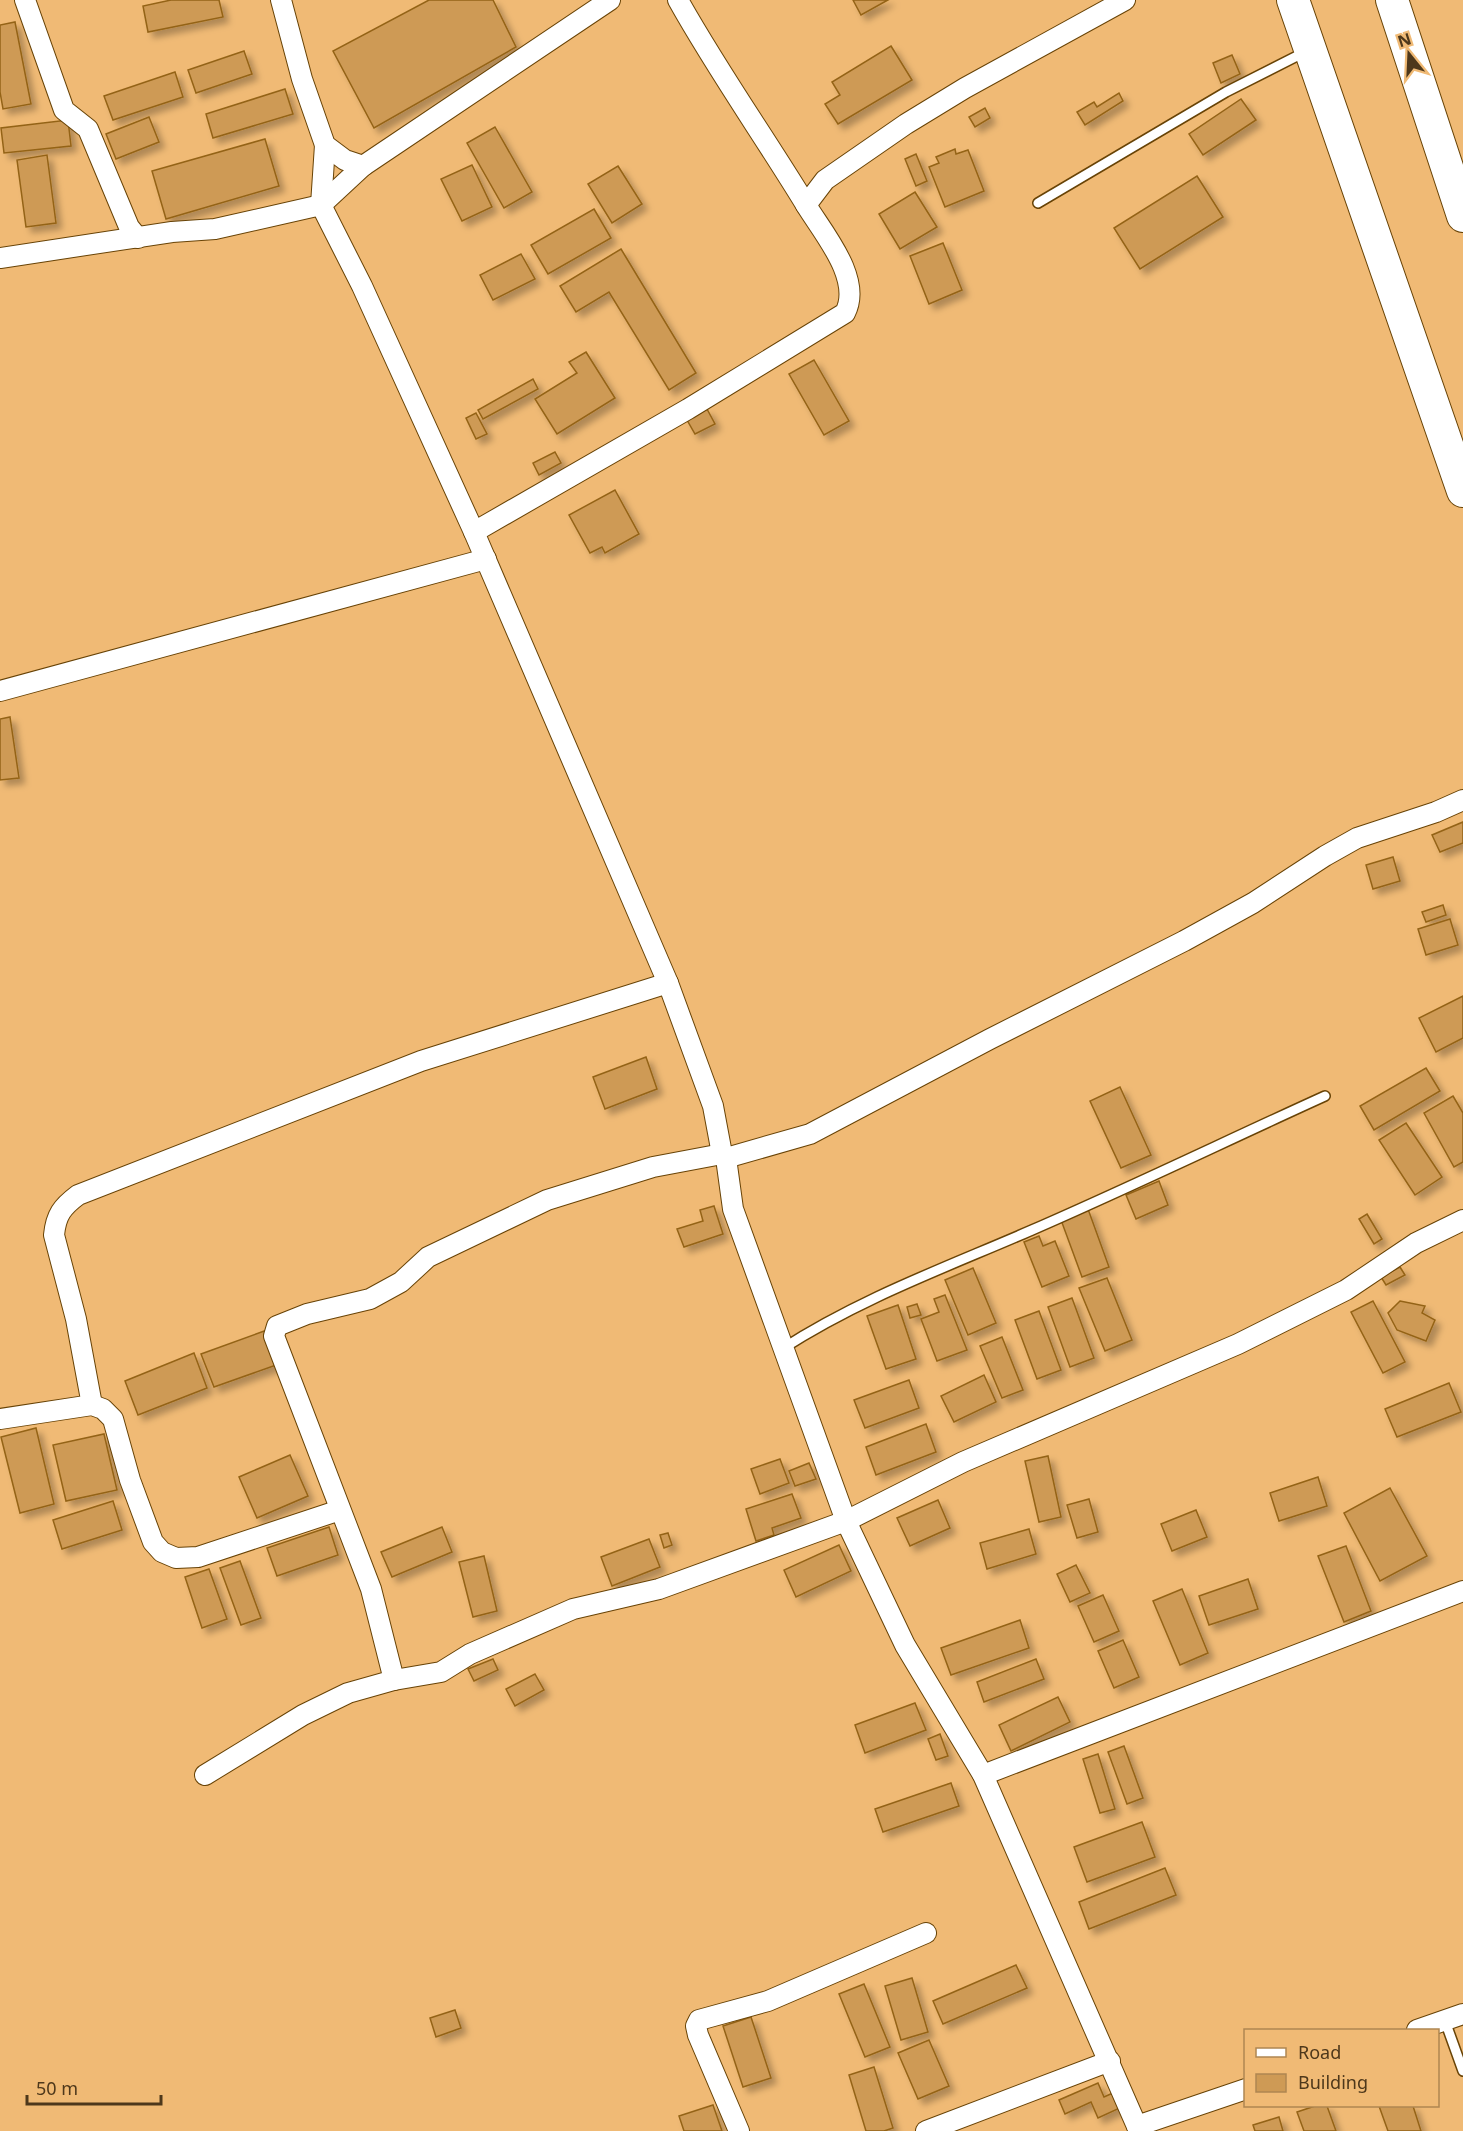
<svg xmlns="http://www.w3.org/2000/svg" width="1463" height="2131" viewBox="0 0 1463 2131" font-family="'Noto Sans',sans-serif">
<defs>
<filter id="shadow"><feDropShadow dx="5.5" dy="5.5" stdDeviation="3" flood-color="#0004"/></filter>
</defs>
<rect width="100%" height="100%" fill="#f0ba75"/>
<g fill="#ce9a55" stroke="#946317" stroke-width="1.5" filter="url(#shadow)">
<path d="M171,0H219L223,17L148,32L143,6Z"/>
<path d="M429,0H493L516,47L374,128L333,51Z"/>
<path d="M853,0H888L861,15Z"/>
<path d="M15,22L31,104L3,109L0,92V25Z"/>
<path d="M891,46L912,80L838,124L825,104L840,95L832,82Z"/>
<path d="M244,51L252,74L196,93L188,70Z"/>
<path d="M1232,55L1240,74L1221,83L1213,63Z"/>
<path d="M175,72L183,97L113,120L104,96Z"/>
<path d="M285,89L293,114L213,138L206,114Z"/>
<path d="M1119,93L1123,101L1085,125L1077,112L1094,102L1097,107Z"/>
<path d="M1241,99L1256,120L1203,155L1189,134Z"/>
<path d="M985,108L990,118L975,127L969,117Z"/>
<path d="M149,117L159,142L116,159L106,134Z"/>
<path d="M68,120L71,146L4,153L1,128Z"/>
<path d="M495,127L532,192L504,208L467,143Z"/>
<path d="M265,139L279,186L166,219L152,171Z"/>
<path d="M955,149L956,154L968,150L984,191L945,207L929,167L939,163L936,157Z"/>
<path d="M916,154L927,181L916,186L905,159Z"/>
<path d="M47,155L56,223L26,227L17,160Z"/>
<path d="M472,165L492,207L462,221L441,179Z"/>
<path d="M618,166L642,204L612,223L588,184Z"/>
<path d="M1197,176L1223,217L1140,269L1114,228Z"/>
<path d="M915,192L937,227L900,249L879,214Z"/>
<path d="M594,209L611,238L548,274L531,245Z"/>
<path d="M943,243L962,290L929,304L910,256Z"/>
<path d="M621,249L696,373L669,390L609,292L576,312L560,286Z"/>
<path d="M521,254L535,279L493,300L480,275Z"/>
<path d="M586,352L615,398L557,434L535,399L577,373L569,362Z"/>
<path d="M814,360L849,421L824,435L789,374Z"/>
<path d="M533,379L538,389L483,419L478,410Z"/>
<path d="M707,409L715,424L695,434L687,420Z"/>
<path d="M476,413L487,434L476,439L466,418Z"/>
<path d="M555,452L561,463L539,475L533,463Z"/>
<path d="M615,490L639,534L605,553L602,547L590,553L569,515Z"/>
<path d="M10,717L19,778L0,780V719Z"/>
<path d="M1463,822V843L1440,852L1432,835Z"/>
<path d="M1393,857L1400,881L1373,889L1366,865Z"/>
<path d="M1443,905L1446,915L1426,922L1422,912Z"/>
<path d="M1450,919L1458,945L1426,955L1418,929Z"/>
<path d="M1463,996V1038L1436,1052L1419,1018Z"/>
<path d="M646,1057L657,1089L605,1109L593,1077Z"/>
<path d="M1426,1068L1440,1091L1374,1130L1360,1106Z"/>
<path d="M1120,1087L1151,1155L1121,1168L1090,1101Z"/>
<path d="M1453,1096L1463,1113V1162L1454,1167L1424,1113Z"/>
<path d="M1406,1123L1442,1177L1415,1195L1379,1140Z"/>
<path d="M1159,1181L1168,1205L1136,1219L1126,1195Z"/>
<path d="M714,1206L723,1234L684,1247L677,1229L703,1221L700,1210Z"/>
<path d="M1088,1209L1109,1267L1082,1277L1061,1220Z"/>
<path d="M1367,1214L1382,1239L1374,1244L1359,1219Z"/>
<path d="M1039,1236L1043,1246L1055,1241L1069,1276L1042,1287L1024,1242Z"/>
<path d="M1400,1267L1405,1275L1386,1285L1381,1277Z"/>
<path d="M973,1268L996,1323L968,1335L945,1280Z"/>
<path d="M1107,1278L1132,1340L1105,1351L1079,1288Z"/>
<path d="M945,1295L967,1350L937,1361L921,1319L939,1312L934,1299Z"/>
<path d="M1072,1298L1094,1358L1070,1367L1048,1307Z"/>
<path d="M1373,1301L1405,1362L1383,1373L1351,1312Z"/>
<path d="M1400,1301L1425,1306L1422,1313L1435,1320L1426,1341L1397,1330L1388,1313Z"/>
<path d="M917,1304L921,1315L910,1318L907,1307Z"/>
<path d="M898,1305L916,1359L886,1369L867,1316Z"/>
<path d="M1039,1311L1061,1370L1037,1379L1015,1320Z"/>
<path d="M267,1330L279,1364L214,1387L201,1354Z"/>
<path d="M1002,1337L1023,1390L1002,1398L980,1346Z"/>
<path d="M194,1353L207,1388L138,1415L125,1381Z"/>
<path d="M984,1375L996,1402L954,1422L941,1396Z"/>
<path d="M909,1380L919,1408L865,1428L854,1400Z"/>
<path d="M1449,1383L1461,1412L1397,1437L1385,1409Z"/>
<path d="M926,1424L936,1452L876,1475L866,1447Z"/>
<path d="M36,1428L54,1504L20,1513L1,1437Z"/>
<path d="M104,1434L117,1490L66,1501L53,1445Z"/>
<path d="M290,1455L308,1496L257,1518L239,1477Z"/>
<path d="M1048,1456L1061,1517L1039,1522L1025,1461Z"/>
<path d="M780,1459L789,1483L760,1494L751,1469Z"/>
<path d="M809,1463L816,1479L795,1486L789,1471Z"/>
<path d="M1318,1477L1327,1506L1279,1521L1270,1493Z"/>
<path d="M1390,1488L1427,1556L1380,1581L1344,1513Z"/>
<path d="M792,1494L801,1518L772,1528L774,1535L756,1541L746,1509Z"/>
<path d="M1089,1499L1098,1532L1077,1538L1067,1505Z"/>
<path d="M938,1500L950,1528L910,1546L897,1518Z"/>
<path d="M113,1501L122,1530L62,1549L53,1520Z"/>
<path d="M1196,1510L1207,1537L1172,1551L1161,1524Z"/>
<path d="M329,1527L338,1555L277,1576L267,1548Z"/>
<path d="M442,1527L452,1552L392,1577L381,1552Z"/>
<path d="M1029,1529L1036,1554L987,1569L980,1543Z"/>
<path d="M668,1533L672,1545L664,1548L660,1535Z"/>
<path d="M649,1539L660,1567L612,1586L601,1557Z"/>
<path d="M839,1545L851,1571L796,1597L784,1570Z"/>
<path d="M1346,1546L1371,1611L1344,1622L1318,1556Z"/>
<path d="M484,1556L497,1611L473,1617L459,1562Z"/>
<path d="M240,1561L261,1618L241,1625L220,1568Z"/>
<path d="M1076,1565L1090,1593L1070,1602L1057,1574Z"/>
<path d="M209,1569L227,1619L202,1628L185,1577Z"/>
<path d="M1248,1579L1258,1609L1209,1625L1199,1596Z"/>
<path d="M1182,1589L1208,1653L1180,1665L1153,1601Z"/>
<path d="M1103,1595L1119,1631L1094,1642L1078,1606Z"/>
<path d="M1020,1620L1029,1648L951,1675L941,1648Z"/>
<path d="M1123,1640L1139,1677L1114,1688L1098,1651Z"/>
<path d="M493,1659L498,1670L474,1681L468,1669Z"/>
<path d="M1036,1659L1044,1679L984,1702L977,1682Z"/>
<path d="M535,1674L544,1690L515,1706L506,1689Z"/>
<path d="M1058,1697L1070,1722L1011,1751L999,1725Z"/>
<path d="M915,1703L926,1730L865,1753L855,1725Z"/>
<path d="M940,1734L948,1756L936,1760L928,1739Z"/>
<path d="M1124,1746L1143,1798L1127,1804L1108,1752Z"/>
<path d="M1098,1754L1115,1809L1100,1813L1083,1759Z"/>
<path d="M951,1783L959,1806L883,1832L875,1809Z"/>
<path d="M1142,1822L1155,1857L1087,1882L1074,1847Z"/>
<path d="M1165,1868L1176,1895L1089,1929L1079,1902Z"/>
<path d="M1016,1965L1027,1988L943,2024L933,2001Z"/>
<path d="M912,1978L928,2032L901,2040L885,1986Z"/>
<path d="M864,1984L890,2047L865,2057L839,1994Z"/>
<path d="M455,2010L461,2028L436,2037L430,2018Z"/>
<path d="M751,2017L771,2078L743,2087L723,2026Z"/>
<path d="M929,2040L949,2086L918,2099L898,2053Z"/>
<path d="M874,2067L893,2128L884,2131H866L849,2075Z"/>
<path d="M1098,2083L1104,2097L1115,2092L1122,2107L1098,2118L1091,2102L1065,2114L1059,2100Z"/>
<path d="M713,2105L722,2131H684L679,2116Z"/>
<path d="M1315,2106H1327L1336,2131H1304L1297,2112Z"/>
<path d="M1379,2106H1413L1421,2131H1388Z"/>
<path d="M1279,2117L1283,2131H1255L1253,2125Z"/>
</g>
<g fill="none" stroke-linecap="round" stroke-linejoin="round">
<defs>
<g id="service">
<path d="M1038,203L1226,92L1305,52"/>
<path d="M782,1349C861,1298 947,1267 1032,1230C1131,1187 1228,1140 1325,1096"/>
<path d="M1445,2021L1463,2071"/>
</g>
<g id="minor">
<path d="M25,0L64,110L88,129L129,227L138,238"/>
<path d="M281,0L302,79L325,145L345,160L363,166"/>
<path d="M678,0C717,70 764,136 806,205"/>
<path d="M325,145L321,205L362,286L474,532L668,983L713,1106L722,1154L726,1158L733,1209L846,1521L905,1645L983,1775L1139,2131"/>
<path d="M0,258L172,232L215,229L321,205L363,166L610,0"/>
<path d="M474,532L688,409L845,313C863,279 823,233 806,205L825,180L906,124L965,88L1125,0"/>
<path d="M0,691L486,559"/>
<path d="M726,1158L810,1134L990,1039L1184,941L1253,903L1325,856L1357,838L1436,812L1463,800"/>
<path d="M92,1405L76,1319L54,1235C56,1215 62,1207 78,1195L421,1061L668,983"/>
<path d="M0,1419L92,1405L103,1409L113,1419L130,1480L153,1542L162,1552L176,1558L198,1557L340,1510"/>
<path d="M394,1680L371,1589L274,1336L277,1326L307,1314L370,1299L401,1282L428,1257L547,1200L653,1167L722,1154"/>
<path d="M205,1775L303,1715L348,1693L394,1680L441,1672L470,1654L573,1609L659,1589L846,1521L963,1462L1238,1344L1346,1290L1416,1243L1463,1220"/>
<path d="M983,1775L1463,1591"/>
<path d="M1417,2030L1463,2014"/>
<path d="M1137,2126L1246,2089"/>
<path d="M739,2131L698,2035L696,2026L699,2020L768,2001L926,1933"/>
<path d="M926,2131L1110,2061"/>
</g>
<g id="trunk">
<path d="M1293,0L1463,491"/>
<path d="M1392,0L1463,216"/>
</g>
</defs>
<use href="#service" stroke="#684306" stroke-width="12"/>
<use href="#minor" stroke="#684306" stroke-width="22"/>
<use href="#trunk" stroke="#684306" stroke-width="34"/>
<use href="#service" stroke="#fff" stroke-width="9"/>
<use href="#minor" stroke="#fff" stroke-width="20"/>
<use href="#trunk" stroke="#fff" stroke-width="32"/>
</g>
<rect x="1244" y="2029" width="195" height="78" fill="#f0ba75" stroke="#af8651" stroke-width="1.5"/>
<rect x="1256" y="2048" width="30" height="9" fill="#ffffff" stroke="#af8651" stroke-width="1.5"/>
<text x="1298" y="2059" font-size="18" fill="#4e381b">Road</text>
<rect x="1256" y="2074" width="30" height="18" fill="#ce9a55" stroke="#af8651" stroke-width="1.5"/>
<text x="1298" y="2089" font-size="18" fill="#4e381b">Building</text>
<g transform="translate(1409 54) rotate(342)" stroke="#f0ba75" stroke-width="4.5" paint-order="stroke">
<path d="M0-4.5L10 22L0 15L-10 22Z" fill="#4e381b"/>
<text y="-9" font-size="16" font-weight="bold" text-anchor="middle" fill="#4e381b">N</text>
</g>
<path d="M27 2095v9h134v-9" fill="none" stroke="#4e381b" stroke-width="3"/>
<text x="36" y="2095" font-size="18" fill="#4e381b" stroke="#f0ba75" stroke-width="4.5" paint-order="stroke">50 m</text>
</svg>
